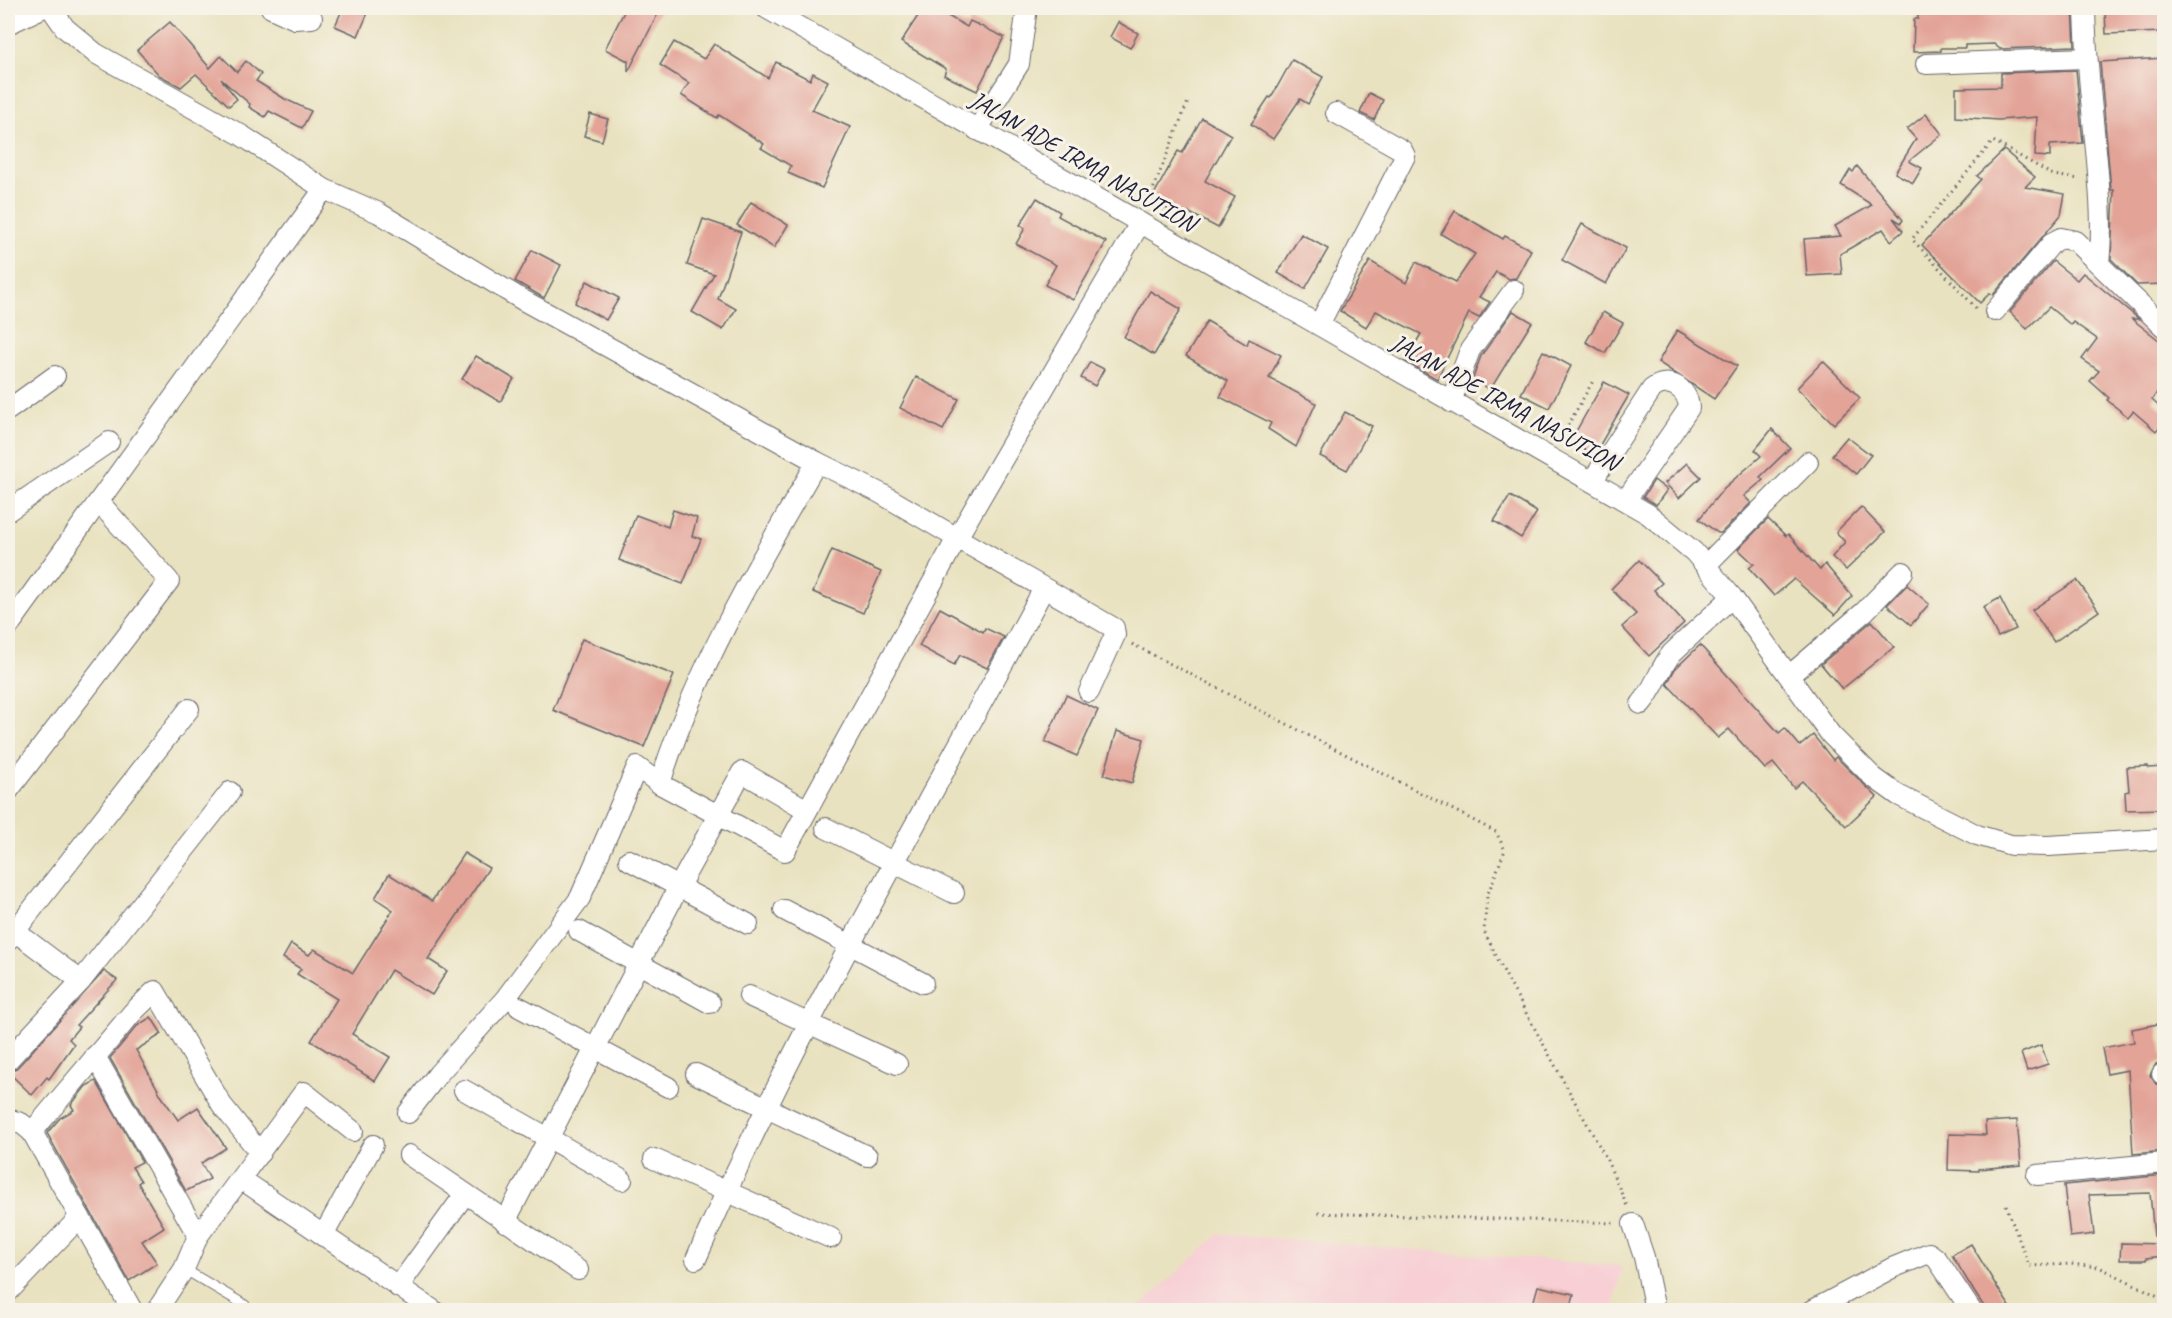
<svg xmlns="http://www.w3.org/2000/svg" width="2172" height="1318" viewBox="0 0 2172 1318" font-family="Caveat,sans-serif">
<rect width="100%" height="100%" fill="#f7f3e8"/>
<filter id="ink" filterUnits="userSpaceOnUse"><feTurbulence type="fractalNoise" baseFrequency=".0167" numOctaves="2"/><feDisplacementMap in="SourceGraphic" scale="12" xChannelSelector="R" yChannelSelector="G"/><feConvolveMatrix kernelMatrix="1 2 1 2 8 2 1 2 1" color-interpolation-filters="sRGB"/></filter>
<filter id="wash" filterUnits="userSpaceOnUse"><feTurbulence type="fractalNoise" baseFrequency=".008" numOctaves="4" result="noise"/><feDisplacementMap in="SourceGraphic" scale="24" xChannelSelector="R" yChannelSelector="G"/><feGaussianBlur stdDeviation="1.35" result="paint"/><feColorMatrix in="noise" values="0 0 0 0 0 0 0 0 0 0 0 0 0 0 0 0 0 1.4 0 .05"/><feComposite in="paint" operator="in"/></filter>
<g filter="url(#wash)">
<rect width="100%" height="100%" fill="#e9e2c0"/>
<g fill="#f7cfd4">
<path d="M1219,1234L1622,1266L1613,1310H1136Z"/>
<path d="M1063,1301L1131,1310H1054Z"/>
</g>
<g id="blocks">
<g fill="#e3a397">
<path d="M343,8H370L358,36L335,26Z"/>
<path d="M626,8H661L628,72V61L605,49Z"/>
<path d="M923,8H934L967,27L970,21L1004,37L977,91L944,75L946,69L901,42Z"/>
<path d="M1918,8H2073L2075,46L2000,49L1994,44L1965,45V48H1941V51L1913,52L1914,19H1918Z"/>
<path d="M2105,8H2162L2164,32L2106,34Z"/>
<path d="M170,22L210,68L221,56L237,72L246,61L261,74L256,81L285,99L311,111L302,128L269,111L265,117L249,107L250,104L221,79L237,99L229,106L196,74L181,87L159,75L137,50Z"/>
<path d="M1118,22L1138,33L1130,48L1110,37Z"/>
<path d="M674,42L704,59L714,44L768,78L776,62L810,80L813,73L828,81L812,110L850,127L822,188L788,173L791,166L761,148L764,144L719,115L717,118L681,95L689,83L660,65Z"/>
<path d="M2164,58V284L2137,285L2111,259L2114,190H2111L2100,62Z"/>
<path d="M1292,60L1323,77L1308,104L1300,99L1273,139L1251,124L1269,97L1271,98Z"/>
<path d="M2076,70L2083,143L2050,145V157L2035,156L2037,117L1999,120L1956,117V88L2001,87V73Z"/>
<path d="M1369,93L1383,100L1374,120L1360,113Z"/>
<path d="M590,114L608,119L602,141L584,136Z"/>
<path d="M1926,114L1942,134L1909,161L1922,168L1913,183L1895,173L1916,139L1907,129Z"/>
<path d="M1202,118L1231,135L1205,181L1235,197L1218,228L1188,212L1184,218L1151,200L1178,151L1182,153Z"/>
<path d="M2004,150L2035,177L2025,187L2065,194L2061,215L1993,295L1990,293L1980,303L1922,245L1981,179L1977,176Z"/>
<path d="M1857,166L1903,220L1901,223L1893,218L1903,231L1891,241L1883,229L1840,254L1842,274L1807,276L1804,239L1841,236L1835,226L1872,205L1841,185L1850,170L1853,172Z"/>
<path d="M1037,198L1060,212L1058,216L1106,242L1073,300L1045,285L1056,265L1016,244L1025,228L1020,225Z"/>
<path d="M751,202L788,225L774,248L737,225Z"/>
<path d="M1455,211L1503,239L1505,236L1531,250L1516,278L1509,279L1496,272L1479,297L1490,302L1479,318L1469,313L1437,379L1405,361L1421,334L1376,311L1366,327L1340,311L1370,261L1406,283L1416,262L1456,282L1475,254L1441,234Z"/>
<path d="M703,219L741,232L718,299L736,309L723,330L692,312L714,274L687,265Z"/>
<path d="M1582,224L1626,248L1606,284L1562,260Z"/>
<path d="M1301,234L1328,249L1305,289L1278,273Z"/>
<path d="M532,250L561,265L544,298L515,281Z"/>
<path d="M2053,261L2077,280L2083,273L2139,319H2132L2164,344V382L2152,400L2164,411V421L2156,431L2133,411L2128,417L2107,400L2109,398L2090,381L2099,371L2082,359L2097,339L2073,322L2071,325L2049,307L2027,329L2010,312Z"/>
<path d="M587,281L619,298L606,320L575,303Z"/>
<path d="M1150,291L1181,309L1154,355L1124,337Z"/>
<path d="M1513,311L1532,322L1490,390L1473,378L1481,356Z"/>
<path d="M1603,312L1623,323L1605,353L1586,342Z"/>
<path d="M1207,321L1247,345L1249,339L1281,355L1269,378L1316,403L1296,447L1268,429L1271,423L1220,397L1228,381L1186,356Z"/>
<path d="M1677,330L1737,366L1714,399L1658,362Z"/>
<path d="M1543,351L1571,366L1549,408L1521,394Z"/>
<path d="M476,356L514,379L500,402L462,379Z"/>
<path d="M1823,361L1860,398L1834,424L1797,388Z"/>
<path d="M1090,362L1104,369L1095,386L1081,378Z"/>
<path d="M916,377L959,399L943,430L900,408Z"/>
<path d="M1604,382L1629,395L1594,455L1570,442Z"/>
<path d="M1345,412L1372,426L1347,470L1320,456Z"/>
<path d="M1772,429L1790,448L1760,477L1763,480L1744,496L1751,503L1721,533H1718L1699,519L1724,488L1761,456L1755,450Z"/>
<path d="M1847,437L1871,455L1856,474L1832,455Z"/>
<path d="M1687,463L1701,477L1679,498L1665,483Z"/>
<path d="M1654,480L1667,490L1656,505L1643,497Z"/>
<path d="M1510,496L1537,512L1521,538L1494,521Z"/>
<path d="M1861,507L1885,532L1846,570L1832,557L1845,542L1836,532Z"/>
<path d="M673,510L697,518L692,536L701,539L683,584L619,560L636,515L668,527Z"/>
<path d="M1768,519L1786,536L1788,534L1820,570L1825,564L1852,596L1835,615L1794,579L1774,596L1749,568L1754,564L1738,549Z"/>
<path d="M832,550L881,572L863,613L813,592Z"/>
<path d="M1639,560L1662,583L1654,590L1684,623L1649,656L1622,627L1636,614L1611,589Z"/>
<path d="M2077,580L2099,611L2054,642L2032,610Z"/>
<path d="M1907,585L1929,604L1911,625L1887,605Z"/>
<path d="M2000,598L2016,629L1998,637L1983,607Z"/>
<path d="M940,608L983,632L985,628L1004,637L987,668L960,655L954,665L919,646Z"/>
<path d="M1872,621L1894,647L1842,689L1821,664Z"/>
<path d="M582,639L674,675L644,747L553,710Z"/>
<path d="M1700,645L1779,733L1785,728L1800,746L1813,735L1833,760L1836,757L1877,797L1846,826L1802,781L1794,788L1773,763L1765,769L1729,729L1718,738L1667,684L1675,669Z"/>
<path d="M1066,695L1098,710L1077,756L1045,742Z"/>
<path d="M1117,731L1144,739L1132,783L1104,775Z"/>
<path d="M2148,766V768L2164,767V809L2126,810L2125,792L2129,791L2127,767Z"/>
<path d="M464,853L489,868L428,959L447,971L432,995L391,970L352,1034L390,1057L375,1081L311,1041L337,999L297,974L301,969L283,958L291,944L309,955L314,949L353,973L393,910L375,898L389,874L432,901Z"/>
<path d="M104,971L117,980L76,1025L79,1027L69,1039L74,1044L49,1079L47,1077L32,1095L8,1072L17,1068Z"/>
<path d="M151,1017L162,1034L136,1050L162,1097L178,1120L198,1107L226,1148L201,1163L210,1179L186,1191L110,1058L137,1026Z"/>
<path d="M2158,1024L2164,1062L2156,1064L2150,1075L2156,1084L2164,1086V1151L2133,1154L2128,1070L2107,1074L2102,1048L2134,1042L2132,1029Z"/>
<path d="M2041,1045L2048,1064L2027,1071L2021,1053Z"/>
<path d="M96,1081L142,1162L132,1167L141,1181L138,1183L164,1227L142,1241L157,1263L129,1281L47,1133L60,1118L74,1110L71,1105L86,1086Z"/>
<path d="M2017,1120L2021,1165L1979,1169V1171L1948,1170L1949,1134L1986,1135L1985,1122Z"/>
<path d="M2164,1175V1235L2154,1236L2150,1193L2089,1195L2094,1234L2070,1237L2064,1185Z"/>
<path d="M2121,1243L2164,1244V1256L2146,1258V1260H2120Z"/>
<path d="M1971,1244L1997,1287L2013,1311H1987L1975,1293L1952,1255Z"/>
<path d="M1538,1286L1574,1294L1570,1311H1531Z"/>
</g>
</g>
</g>
<g filter="url(#ink)">
<use href="#blocks" fill-opacity="0" stroke="#68656a" stroke-width="1.5"/>
<g fill="none" stroke-linecap="round" stroke-linejoin="round">
<defs>
<path id="lane" d="M184,1269L245,1305"/>
<g id="street">
<path d="M51,8L65,28L95,53L241,135L324,189L379,213L521,299L817,462L880,493L957,538L1140,223"/>
<path d="M271,8L295,19L312,18"/>
<path d="M766,8L1648,514L1694,552L1732,597L1831,735L1873,777L1898,795L1977,835L2011,845L2048,846L2164,839"/>
<path d="M2085,8C2086,59 2092,109 2097,161C2100,194 2103,230 2099,263"/>
<path d="M8,24L42,8"/>
<path d="M1926,64L2086,58"/>
<path d="M977,130L1019,64L1027,8"/>
<path d="M1995,311L2053,242L2061,238L2075,241L2164,327"/>
<path d="M1319,325L1405,156L1402,150L1336,113"/>
<path d="M1451,402L1470,350L1514,290"/>
<path d="M8,410L55,376"/>
<path d="M1593,480L1652,389C1668,376 1688,388 1689,408L1626,500"/>
<path d="M8,511L109,442"/>
<path d="M1706,565L1808,462"/>
<path d="M8,627L324,189"/>
<path d="M1790,675L1864,612L1903,572"/>
<path d="M1641,704C1655,688 1659,669 1672,653L1732,597"/>
<path d="M660,784L785,851L957,538L1114,628L1115,635L1089,692"/>
<path d="M8,791L169,581L99,502"/>
<path d="M826,828L954,893"/>
<path d="M629,860L748,924"/>
<path d="M784,910L923,983"/>
<path d="M8,926L81,981"/>
<path d="M579,931L710,1003"/>
<path d="M8,940L189,709"/>
<path d="M749,996L897,1064"/>
<path d="M519,1007L668,1087"/>
<path d="M95,1056L198,1236"/>
<path d="M8,1060L81,981L230,792"/>
<path d="M696,1074L867,1156"/>
<path d="M2162,1074H2164"/>
<path d="M464,1090L622,1180"/>
<path d="M408,1113L438,1074L505,999L580,898L637,767L660,784C693,674 759,562 817,462"/>
<path d="M8,1119L21,1123L32,1132L132,1310"/>
<path d="M32,1132L133,1012L155,991L222,1105L260,1153"/>
<path d="M409,1155L578,1270"/>
<path d="M654,1159L831,1238"/>
<path d="M2037,1175L2164,1163"/>
<path d="M241,1179L433,1310"/>
<path d="M505,1222L678,888L742,772L807,810"/>
<path d="M1633,1224L1644,1257L1655,1310"/>
<path d="M323,1236L373,1145"/>
<path d="M696,1259C797,1029 924,811 1043,590"/>
<path d="M398,1287L465,1194"/>
<path d="M8,1292L80,1217"/>
<path d="M157,1310L184,1269L198,1236L304,1092L353,1131"/>
<path d="M1813,1310L1892,1268L1929,1253L1937,1259L1971,1310"/>
</g>
</defs>
<use href="#lane" stroke="#68656a" stroke-width="11"/>
<use href="#street" stroke="#68656a" stroke-width="22"/>
<g stroke="#68656a" stroke-width="3" stroke-dasharray="1.5 4.5" stroke-linecap="butt">
<path d="M1147,205L1189,99"/>
<path d="M1976,308L1912,239L1993,141L2053,175L2079,179"/>
<path d="M1559,441L1593,381"/>
<path d="M1132,644L1496,832L1505,850L1487,896L1484,931L1509,982L1606,1158L1627,1206"/>
<path d="M2006,1205L2029,1266L2070,1264L2099,1267L2164,1299"/>
<path d="M1318,1213L1616,1223"/>
</g>
<use href="#lane" stroke="#fff" stroke-width="9"/>
<use href="#street" stroke="#fff" stroke-width="20"/>
</g>
</g>
<g text-anchor="middle" dominant-baseline="central" stroke-width="6" stroke-linejoin="round" paint-order="stroke">
<g font-size="24" fill="#22223b" stroke="#f7f3e8">
<text transform="translate(1083 161) rotate(30)">JALAN ADE IRMA NASUTION</text>
<text transform="translate(1505 402) rotate(29)">JALAN ADE IRMA NASUTION</text>
</g>
</g>
<rect width="2172" height="1318" fill="none" stroke="#f7f3e8" stroke-width="30"/>
</svg>
